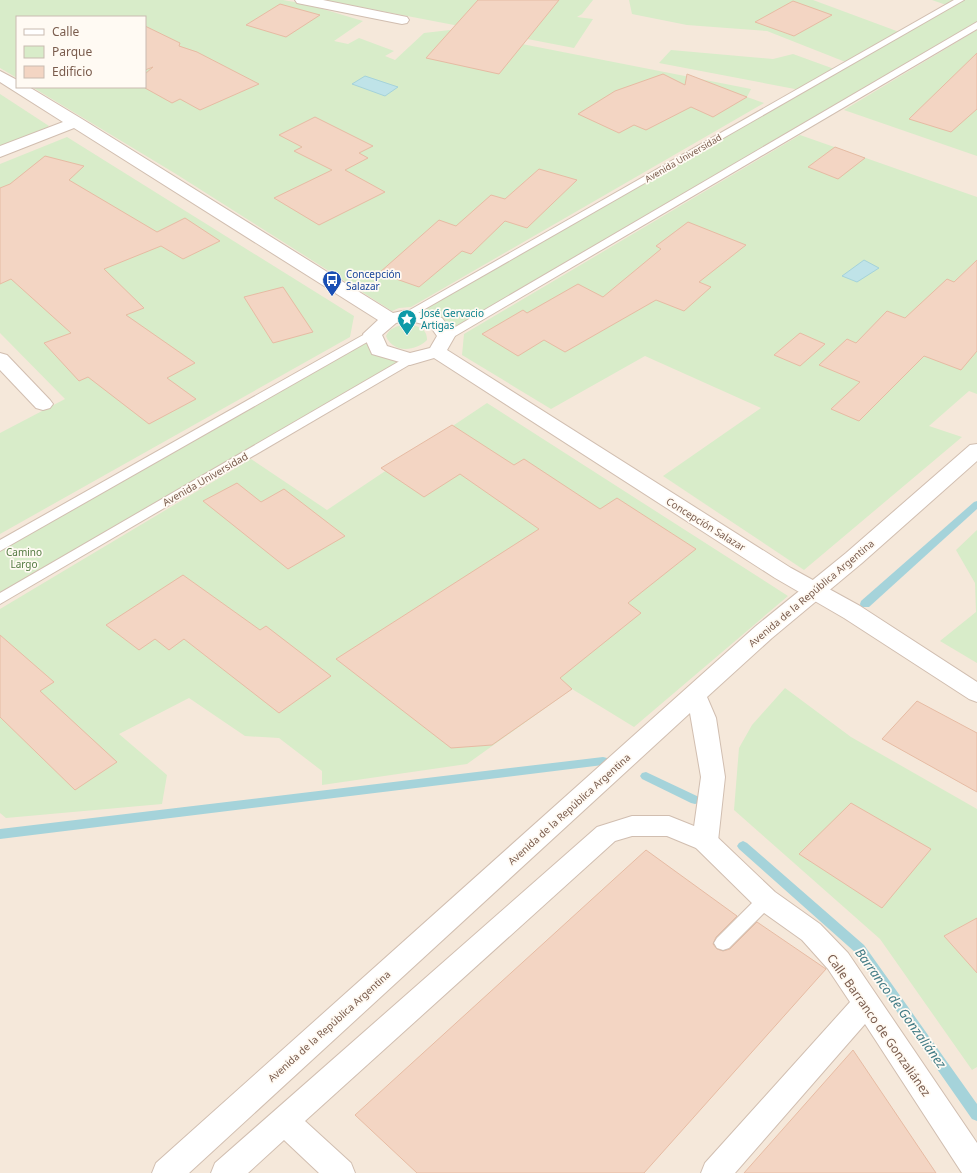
<svg xmlns="http://www.w3.org/2000/svg" width="977" height="1173" viewBox="0 0 977 1173" font-family="'Noto Sans',sans-serif">
<rect width="100%" height="100%" fill="#fdf6ec"/>
<path fill="#f5e8da" fill-rule="evenodd" d="M0,0H977V1173H0ZM17,17H145V87H17Z"/>
<g fill="#d8ecc9">
<path d="M0,0H283L306,4L363,21L334,41L348,44L359,38L394,51L385,56L395,60L424,33L450,30L751,89L747,97L764,103L411,307L399,308L392,311L176,174L32,87H145V17H17V78L0,68Z"/>
<path d="M324,0H593L582,14L577,17L593,19L574,48Z"/>
<path d="M629,0H813L902,33L949,6L932,0H977V25L446,336L436,322L407,315L800,90L659,63L671,50L773,59L793,54L837,70L848,63L767,31L687,25L632,14Z"/>
<path d="M977,30V156L844,110Z"/>
<path d="M0,94L49,126L41,132L0,147Z"/>
<path d="M800,135L977,197V394L969,391L929,426L962,437L804,570L663,476L761,408L645,356L551,409L462,355L464,334Z"/>
<path d="M67,137L354,316L350,337L0,534V433L65,399L0,333V164Z"/>
<path d="M405,325C416,325 427,327 427,340C416,351 393,354 386,336C390,328 396,326 405,325Z"/>
<path d="M372,334L379,350L410,359L0,599V545Z"/>
<path d="M487,403L788,596L634,727L572,689L467,764L322,785V771L279,738L245,736L189,698L119,734L167,775L162,804L6,818L0,813V609L251,459L327,510Z"/>
<path d="M977,530V663L940,641L976,612L975,583L956,550Z"/>
<path d="M785,688L851,737L977,809V1067L972,1070L880,939L734,810L739,748L752,725Z"/>
</g>
<g fill="#bfe3e8" stroke="#a5d3da">
<path d="M365,76L398,87L385,96L352,84Z"/>
<path d="M864,260L879,268L857,282L842,276Z"/>
</g>
<g fill="none" stroke-linecap="round" stroke-linejoin="round">
<g fill="#a5d3da" fill-rule="evenodd">
<path d="M977,501V509L869,607H861L860,604L861,601L974,502Z"/>
<path d="M603,757L607,758L609,761L607,764L603,765L0,839V829Z"/>
<path d="M646,772L699,797L701,800L699,803L695,804L691,803L642,779L640,776L642,773Z"/>
<path d="M743,841L747,843L864,945L977,1104V1121L972,1119L856,953L739,849L737,846L739,843Z"/>
</g>
</g>
<g fill="#f3d5c3" stroke="#e6bba3">
<path d="M478,0H559L499,74L426,58Z"/>
<path d="M793,1L832,15L794,36L755,22Z"/>
<path d="M280,4L320,15L286,37L246,25Z"/>
<path d="M145,26L180,43L179,46L197,52L259,84L200,110L180,99L172,103L145,88V74L153,67L145,70Z"/>
<path d="M977,53V109L951,132L909,119Z"/>
<path d="M663,74L685,85L687,74L747,97L713,117L691,107L646,130L634,125L619,133L578,114L615,91Z"/>
<path d="M315,117L373,146L359,153L368,158L345,170L385,192L319,225L274,198L332,170L294,151L302,147L279,135Z"/>
<path d="M835,147L865,158L838,179L808,167Z"/>
<path d="M45,156L84,166L69,180L157,232L185,218L220,241L183,259L161,246L104,269L144,308L126,315L195,363L167,378L196,399L149,424L88,377L79,381L44,343L71,333L11,279L0,284V188L10,184Z"/>
<path d="M539,169L577,180L527,228L505,221L471,254L462,251L419,287L379,273L439,220L456,226L491,195L505,199Z"/>
<path d="M688,222L746,245L699,282L711,287L684,311L656,300L565,352L544,340L518,356L482,334L523,310L527,313L578,284L603,297L661,249L656,246Z"/>
<path d="M977,260V351L961,370L924,356L859,421L831,409L860,382L819,365L847,339L856,343L887,311L905,318L947,279L954,282Z"/>
<path d="M283,287L313,332L273,343L244,297Z"/>
<path d="M800,333L825,344L800,366L774,355Z"/>
<path d="M452,425L514,465L524,459L600,509L617,498L696,549L628,603L641,613L560,678L572,689L492,745L451,748L336,659L539,529L460,474L424,497L381,468Z"/>
<path d="M237,483L261,502L284,489L345,536L288,569L203,501Z"/>
<path d="M183,575L260,630L266,626L331,676L279,713L184,639L169,650L155,639L139,650L106,625Z"/>
<path d="M0,635L54,682L40,691L117,762L75,790L0,717Z"/>
<path d="M917,701L977,733V792L882,739Z"/>
<path d="M851,803L931,849L882,908L799,854Z"/>
<path d="M646,850L737,916L716,937L713,944L717,949L723,951L730,949L757,922L826,969L644,1173H417L355,1115Z"/>
<path d="M977,918V973L944,936Z"/>
<path d="M853,1050L936,1173H744Z"/>
</g>
<g fill="none" stroke-linecap="round" stroke-linejoin="round">
<defs>
<g id="service">
<path d="M954,0H964L411,317H403L401,315Z"/>
<path d="M977,22V29L450,339L446,340L440,336Z"/>
<path d="M372,330L378,334L376,337L0,551V540Z"/>
<path d="M410,355L416,359L414,362L0,604V593Z"/>
<path d="M766,893L772,895L774,900L772,905L729,948L723,950L717,948L714,943L717,938L760,895Z"/>
</g>
<g id="minor">
<path d="M295,0H323L402,16L407,17L409,20L407,23L402,24L297,3Z"/>
<path d="M0,71L17,80V87H29L82,119L393,313L407,310L442,318L455,336L447,350L791,568L860,606L977,682V702L969,699L844,618L775,578L434,358L410,365L372,354L363,334L378,320L74,128L0,157V146L63,122L0,82ZM407,320L430,326L437,336L430,348L410,353L387,346L382,335L396,323Z"/>
<path d="M0,353L7,355L50,400L53,404L50,408L43,410L36,408L0,370Z"/>
<path d="M632,816H669L714,834L775,892L820,924L848,953L977,1143V1173H962L865,1024L735,1173H701L705,1163L850,1002L828,969L802,940L757,908L696,848L667,836H632L615,841L305,1121L351,1163L355,1173H319L284,1140L248,1173H211L215,1163L597,827Z"/>
</g>
<path id="tertiary" d="M977,444V461L862,563L772,638L707,697L716,718L725,777L718,841L714,848L705,851L696,848L692,841L701,777L690,713L189,1173H152L156,1163L756,626L846,553L970,445Z"/>
</defs>
<use href="#service" stroke="#d1beb0" stroke-width="2"/>
<use href="#minor" stroke="#d1beb0" stroke-width="2"/>
<use href="#tertiary" stroke="#d1beb0" stroke-width="2"/>
<use href="#service" fill="#fff" fill-rule="evenodd"/>
<use href="#minor" fill="#fff" fill-rule="evenodd"/>
<use href="#tertiary" fill="#fff" fill-rule="evenodd"/>
</g>
<defs>
<symbol id="bus-pin" viewBox="-11 -11 22 30"><path d="M0 17L-7.5 6A9.5 9.5 0 1 1 7.5 6Z" fill="#1a4fb4" stroke="#fffaf3"/><path d="M-5-6H5V4H4V6H2V4H-2V6H-4V4H-5ZM-3.5-4V0h7V-4ZM-3.5 1.2v1.5H-2V1.2ZM2 1.2v1.5H3.5V1.2Z" fill="#fff"/></symbol>
<symbol id="sight-pin" viewBox="-11 -11 22 30"><path d="M0 17L-7.5 6A9.5 9.5 0 1 1 7.5 6Z" fill="#0f9aa8" stroke="#fffaf3"/><path d="M0-6L1.8-2.2L6-1.7L2.9 1.2L3.7 5.4L0 3.3L-3.7 5.4L-2.9 1.2L-6-1.7L-1.8-2.2Z" fill="#fff"/></symbol>
</defs>
<g fill-rule="evenodd">
<use href="#bus-pin" x="321" y="269" width="22" height="30"/>
<use href="#sight-pin" x="396" y="308" width="22" height="30"/>
</g>
<g text-anchor="middle" dominant-baseline="central" stroke-width="3.5" stroke-linejoin="round" paint-order="stroke">
<g font-size="9" fill="#7a5c4d" stroke="#fffaf3">
<text transform="translate(683 158) rotate(-30)">Avenida Universidad</text>
</g>
<g font-size="10" fill="#164399" stroke="#fffaf3" text-anchor="start">
<text x="346" y="274">Concepción<tspan x="346" dy="12">Salazar</tspan></text>
</g>
<g font-size="10" fill="#0d838f" stroke="#fffaf3" text-anchor="start">
<text x="421" y="313">José Gervacio<tspan x="421" dy="12">Artigas</tspan></text>
</g>
<g font-size="10" fill="#7a5c4d" stroke="#fffaf3">
<text transform="translate(205 479) rotate(-30)">Avenida Universidad</text>
<text transform="translate(706 524) rotate(32)">Concepción Salazar</text>
<text transform="translate(811 593) rotate(-40)">Avenida de la República Argentina</text>
<text transform="translate(569 809) rotate(-42)">Avenida de la República Argentina</text>
<text transform="translate(329 1026) rotate(-42)">Avenida de la República Argentina</text>
</g>
<g font-size="10" fill="#537a41" stroke="#fffaf3">
<text x="24" y="552">Camino<tspan x="24" dy="12">Largo</tspan></text>
</g>
<g font-size="12" fill="#7a5c4d" stroke="#fffaf3">
<text transform="translate(879 1025) rotate(55)">Calle Barranco de Gonzaliánez</text>
</g>
<g font-size="13" font-style="italic" fill="#437c86" stroke="#fffaf3">
<text transform="translate(901 1008) rotate(54)">Barranco de Gonzaliánez</text>
</g>
</g>
<rect x="16" y="16" width="130" height="72" fill="#fffaf3" stroke="#cabbb1"/>
<rect x="24" y="29" width="20" height="6" fill="#ffffff" stroke="#cabbb1"/>
<text x="52" y="36" font-size="12" fill="#7a5c4d">Calle</text>
<rect x="24" y="46" width="20" height="12" fill="#d8ecc9" stroke="#cabbb1"/>
<text x="52" y="56" font-size="12" fill="#7a5c4d">Parque</text>
<rect x="24" y="66" width="20" height="12" fill="#f3d5c3" stroke="#cabbb1"/>
<text x="52" y="76" font-size="12" fill="#7a5c4d">Edificio</text>
</svg>
